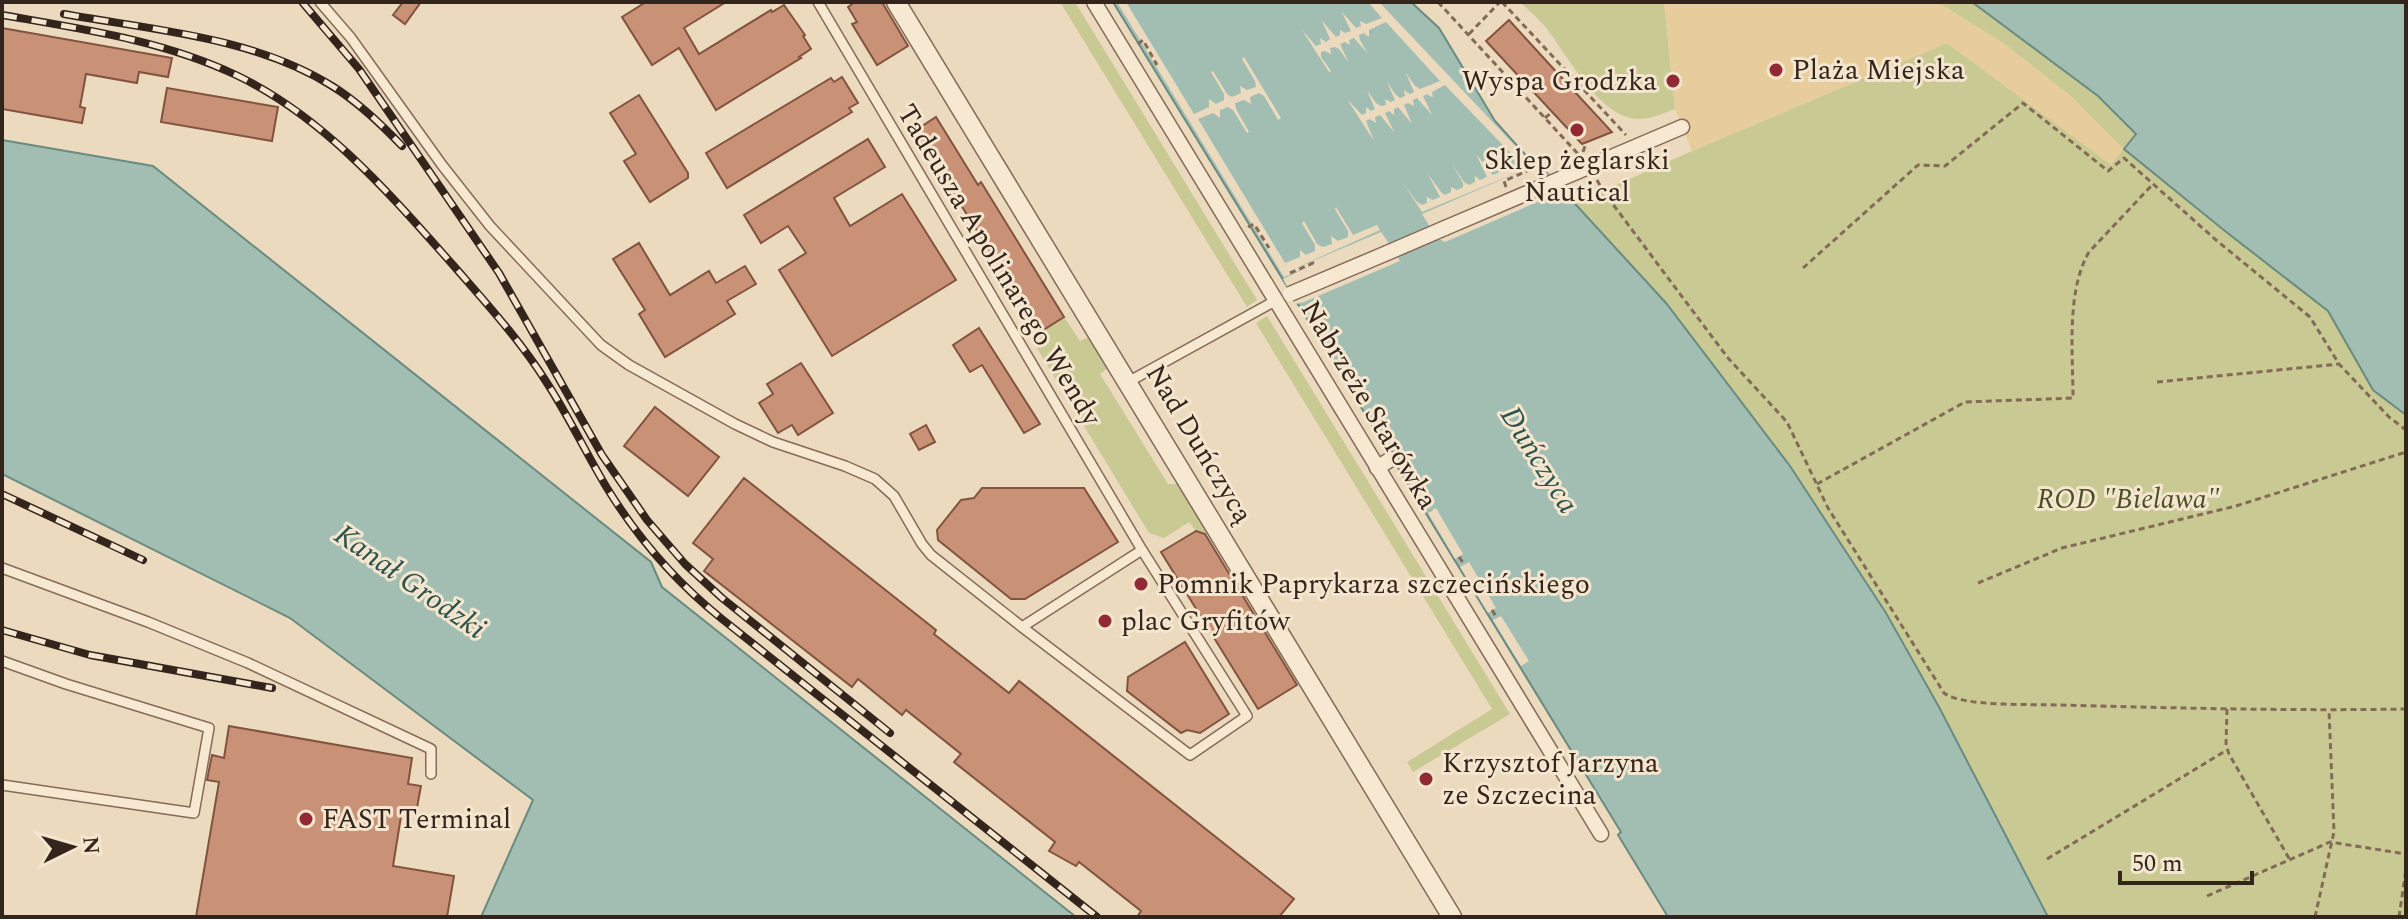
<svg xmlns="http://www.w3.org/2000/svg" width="2408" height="919" viewBox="0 0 2408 919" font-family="Spectral,serif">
<rect width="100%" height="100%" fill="#ecdabf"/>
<g fill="#c8c993">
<path d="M1060,2H1075L1257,300L1247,307Z"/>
<path d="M1520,2H1664L1675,109C1664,113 1651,119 1639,119C1600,119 1568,56 1547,29C1539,19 1529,10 1520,2Z"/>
<path d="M1937,2H1972L1994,16L2098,96L2136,134L2125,149L2225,231L2328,311L2373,390L2406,415V917H2034L1574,204L1692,151L1947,43L2111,164L2073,98L2003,43Z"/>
<path d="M1267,316L1510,714L1413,772L1407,762L1492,709L1256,323Z"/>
<path d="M1064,317L1080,341L1089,337L1108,368L1100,374L1168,484H1178L1209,533L1203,536L1201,533L1196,531L1189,522L1164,538L1149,533L1035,345L1040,333Z"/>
</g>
<path fill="#e8cd9c" d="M1664,2H1937L2003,43L2073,98L2124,149L2111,165L1947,43L1692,151L1675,109Z"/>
<g fill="#a2beb3" stroke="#6a8b80" stroke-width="2">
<path d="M1113,2H1411L1439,28L1495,121L1538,169L1541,167L1545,171L1666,303L1790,466L1886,613L1939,707L2048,917H1668L1618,835L1621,832Z"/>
<path d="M1972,2H2406V415L2373,390L2328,311L2225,231L2124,149L2136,134L2098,96Z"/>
<path d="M2,140L153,166L651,562L662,587L1076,917H481L533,800L290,618L2,474Z"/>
</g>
<g fill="#ecdabf">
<path d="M1117,2H1126L1194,114L1209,107V99L1216,104L1224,100V94L1211,72L1213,71L1227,94L1232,97L1241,93L1240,86L1247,90L1256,87L1255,81L1242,59L1244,57L1281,118L1278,120L1264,96L1259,93L1250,97L1251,104L1244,100L1235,103L1236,109L1249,132L1247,133L1233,110L1228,107L1220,110V118L1213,113L1198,119L1285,263L1300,257V250L1306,255L1315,251V245L1302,223L1304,221L1317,244L1323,247L1332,244L1331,236L1338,241L1348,237V231L1335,209L1336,207L1353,235L1377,225L1380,230L1289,271L1381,232L1390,245L1430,227L1422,214L1526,169L1422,212L1404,184L1417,202L1422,205L1427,203V197L1433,200L1440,197L1428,174L1441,192L1445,195L1451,192V187L1457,190L1463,187V183L1452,164L1464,182L1469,185L1475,182V176L1480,180L1487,177L1476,154L1493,175L1520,163L1445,85L1432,92L1433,98L1427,94L1423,96L1432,115L1417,98L1413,100L1414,106L1408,103L1404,105L1412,124L1398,107L1394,109V115L1389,111L1385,113L1394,132L1380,115L1375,117L1376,123L1370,119L1366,121L1374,141L1347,99L1362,115L1366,113V107L1371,111L1375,109L1367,90L1376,103L1381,106L1386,105L1385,99L1391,102L1395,100L1387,82L1396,95L1400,98L1405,96L1404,90L1410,94L1414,92L1406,73L1415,86L1420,89L1440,81L1386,22L1369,30V37L1364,33L1359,35L1360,40L1368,54L1354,38L1349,40L1350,45L1345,42L1340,44L1349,63L1339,49L1335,47L1330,48L1331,54L1325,51L1321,52V57L1331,71L1329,72L1302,30L1316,46L1321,44L1320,38L1326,42L1330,39L1322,21L1336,37L1340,35V30L1345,33L1351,31L1342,12L1356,28L1361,26L1360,21L1366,24L1382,18L1368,2H1379L1537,169L1541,167L1563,191L1445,242L1437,238L1397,256L1400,261L1304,302L1296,304L1283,279L1312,265L1284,277Z"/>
<path d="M1403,453L1430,499L1422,504L1395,458Z"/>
<path d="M1436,508L1463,554L1455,559L1428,513Z"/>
<path d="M1469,562L1496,608L1488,613L1460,567Z"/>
<path d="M1501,616L1529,661L1521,666L1493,620Z"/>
</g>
<g fill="#c99175" stroke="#82533e" stroke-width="2">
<path d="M403,2H421L405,24L393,15Z"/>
<path d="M646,2H726L684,28L699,54L771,10L772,12L784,5L805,35L803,36L811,49L799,57L801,58L716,110L679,48L652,65L622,17Z"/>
<path d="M855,2H882L908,46L877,65L852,24L857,22L848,7Z"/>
<path d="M1509,20L1550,65L1612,132L1582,144L1486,41Z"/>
<path d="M2,28L172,58L168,77L139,72L137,83L86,74L80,107L85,108L82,123L2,109Z"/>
<path d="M842,77L858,103L849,108L852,112L727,188L706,153L831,78L834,82Z"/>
<path d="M167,88L278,107L272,141L161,122Z"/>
<path d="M639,95L688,173V178L650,202L624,161L636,154L610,113Z"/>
<path d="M936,117L978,185L981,182L1064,317L1040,332L946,181L944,182L913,132Z"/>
<path d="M868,139L885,167L834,198L850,226L902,194L956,280L832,356L779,270L806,253L788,226L761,243L744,215Z"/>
<path d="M639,243L670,295L709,271L716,283L745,266L756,284L727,301L735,314L665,357L639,314L645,310L613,259Z"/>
<path d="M979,328L1040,424L1024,433L982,365L970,372L953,345Z"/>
<path d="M801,363L833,413L798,435L792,425L778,433L759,403L773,394L767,384Z"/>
<path d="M655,407L719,457L688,496L624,446Z"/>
<path d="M926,425L935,442L919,450L910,434Z"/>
<path d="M744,478L936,630L934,634L1009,693L1019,681L1294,899L1279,917H1137L1141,911L1079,862L1076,866L1049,851L1055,842L954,762L961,754L906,710L902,715L858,679L852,687L704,571L713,559L693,543Z"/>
<path d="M982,488H1084L1118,542L1025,599H1011L938,540L937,530L961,500L974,498Z"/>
<path d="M1196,531L1205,534L1297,685L1258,709L1161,552Z"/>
<path d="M1185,642L1229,714L1200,733L1187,730L1181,733L1127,691L1128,677Z"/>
<path d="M229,726L412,758L408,784L421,786L416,813L402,810L393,866L454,876L447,917H196L219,782L207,780L212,755L224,758Z"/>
</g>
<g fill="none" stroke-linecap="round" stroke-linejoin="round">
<defs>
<g id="service">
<path d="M320,2L351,38L442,165L490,226L601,345L629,365L735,424L773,442L845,466L875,479L894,496L922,544L931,555L1022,627L1190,755L1247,716L1142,550L1022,627"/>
<path d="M818,2L1142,550"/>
<path d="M1128,382L1275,301"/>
<path d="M2,568L148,622L248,663L431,749V774"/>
<path d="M2,661L66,684L209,728L194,813L2,785"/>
</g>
<g id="pedestrian">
<path d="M1094,2L1601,834"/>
<path d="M1560,179L1682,127"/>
<path d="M1387,253L1445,228"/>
<path d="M1377,468L1391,459"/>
</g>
<path id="minor" d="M896,2L1452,917"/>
</defs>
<use href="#service" stroke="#846b58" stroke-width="12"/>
<use href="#pedestrian" stroke="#846b58" stroke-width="17"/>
<use href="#minor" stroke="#846b58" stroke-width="21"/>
<g stroke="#846b58" stroke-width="3" stroke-dasharray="6 4" stroke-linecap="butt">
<path d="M1438,2L1579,155"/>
<path d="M1502,2L1626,135"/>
<path d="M1469,34L1500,2"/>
<path d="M1138,44L1143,40L1157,65"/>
<path d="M1522,93L1528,86"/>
<path d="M1545,118L1552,112"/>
<path d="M1583,152L1586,143"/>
<path d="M1597,180L1603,191L1728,358L1787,422L1828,508L1944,693C1962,707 2033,704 2058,705C2174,708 2290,711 2406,709"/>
<path d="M1506,187L1504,181L1527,171"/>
<path d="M1248,227L1254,224L1269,248"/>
<path d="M1803,268L1918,165L1945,166L2023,103L2108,171L2124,158L2216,240L2310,317L2339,364L2389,417L2406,430"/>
<path d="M1290,273L1313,263L1314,266"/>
<path d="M2157,382L2339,364"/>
<path d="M1817,484L1965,402L2073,398C2073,354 2066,291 2089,252L2153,184"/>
<path d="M1426,502L1431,511"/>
<path d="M1459,557L1464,564"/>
<path d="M1978,583L2062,548L2236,506L2406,452"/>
<path d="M1492,610L1497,618"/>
<path d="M2227,709L2226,745L2229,754L2290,860"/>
<path d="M2047,859L2227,750"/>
<path d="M2207,896L2330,842L2406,854"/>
<path d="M2315,917L2334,832L2329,710"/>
<path d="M2399,917L2406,869"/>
</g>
<use href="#service" stroke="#f7e9d1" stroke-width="9"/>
<use href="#pedestrian" stroke="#f7e9d1" stroke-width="14"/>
<use href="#minor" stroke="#f7e9d1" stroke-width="18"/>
<defs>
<g id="rail">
<path d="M302,2L359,69L499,273L602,455L647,520L685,564L722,598L890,733"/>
<path d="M64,14C153,30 254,37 332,86C358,102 381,124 402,146"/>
<path d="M2,15C82,29 162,40 236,75C324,117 389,193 453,265C486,303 520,340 547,383C569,417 586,453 607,488C637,537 677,583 722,619L1097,917"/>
<path d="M2,494L143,560"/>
<path d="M2,630L90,655L272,688"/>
</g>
</defs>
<use href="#rail" stroke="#34251c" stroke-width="8"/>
<use href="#rail" stroke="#f4e5ce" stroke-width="5" stroke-dasharray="15" stroke-linecap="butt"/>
<defs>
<g id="pedestrian-bridge">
<path d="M1445,228L1560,179"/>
<path d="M1290,294L1387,253"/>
</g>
</defs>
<use href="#pedestrian-bridge" stroke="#846b58" stroke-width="17" stroke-linecap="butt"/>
<use href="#pedestrian-bridge" stroke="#f7e9d1" stroke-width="14"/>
</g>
<g fill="#912a34" stroke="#f4e5ce" stroke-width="3">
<circle cx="1776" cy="70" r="8"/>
<circle cx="1673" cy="81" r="8"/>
<circle cx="1577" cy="130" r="8"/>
<circle cx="1141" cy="584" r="8"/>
<circle cx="1105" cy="621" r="8"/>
<circle cx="1426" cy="779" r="8"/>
<circle cx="306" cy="819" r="8"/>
</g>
<g text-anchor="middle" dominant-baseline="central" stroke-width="6" stroke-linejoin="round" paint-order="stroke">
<g font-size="28" fill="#34251c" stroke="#f4e5ce" text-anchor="start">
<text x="1792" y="70">Plaża Miejska</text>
<text x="1657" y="81" text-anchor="end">Wyspa Grodzka</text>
<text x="1577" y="160" text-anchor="middle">Sklep żeglarski<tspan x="1577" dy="32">Nautical</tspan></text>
<text x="1157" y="584">Pomnik Paprykarza szczecińskiego</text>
<text x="1121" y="621">plac Gryfitów</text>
<text x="1442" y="763">Krzysztof Jarzyna<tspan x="1442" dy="32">ze Szczecina</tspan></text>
<text x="322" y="819">FAST Terminal</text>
</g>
<g font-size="28" fill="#34251c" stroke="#f4e5ce">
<text transform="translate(999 265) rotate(59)">Tadeusza Apolinarego Wendy</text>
<text transform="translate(1369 405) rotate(59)">Nabrzeże Starówka</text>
<text transform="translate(1199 444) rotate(59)">Nad Duńczycą</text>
</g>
<g font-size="28" font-style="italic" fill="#495023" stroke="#f4e5ce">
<text x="2128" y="499">ROD "Bielawa"</text>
</g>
<g font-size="30" font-style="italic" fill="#2c534d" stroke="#f4e5ce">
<text transform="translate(1539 460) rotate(58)">Duńczyca</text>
<text transform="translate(410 582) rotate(35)">Kanał Grodzki</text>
</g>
</g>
<rect width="2408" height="919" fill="none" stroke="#34251c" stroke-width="8"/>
<g transform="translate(72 847) rotate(85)" stroke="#f4e5ce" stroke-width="6" paint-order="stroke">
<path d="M0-6L14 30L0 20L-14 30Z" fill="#34251c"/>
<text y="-12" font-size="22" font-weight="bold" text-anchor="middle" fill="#34251c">N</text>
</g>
<path d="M2120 871v12h132v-12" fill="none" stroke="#34251c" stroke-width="4"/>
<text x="2132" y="871" font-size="24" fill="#34251c" stroke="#f4e5ce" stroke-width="6" paint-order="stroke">50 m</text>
</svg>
